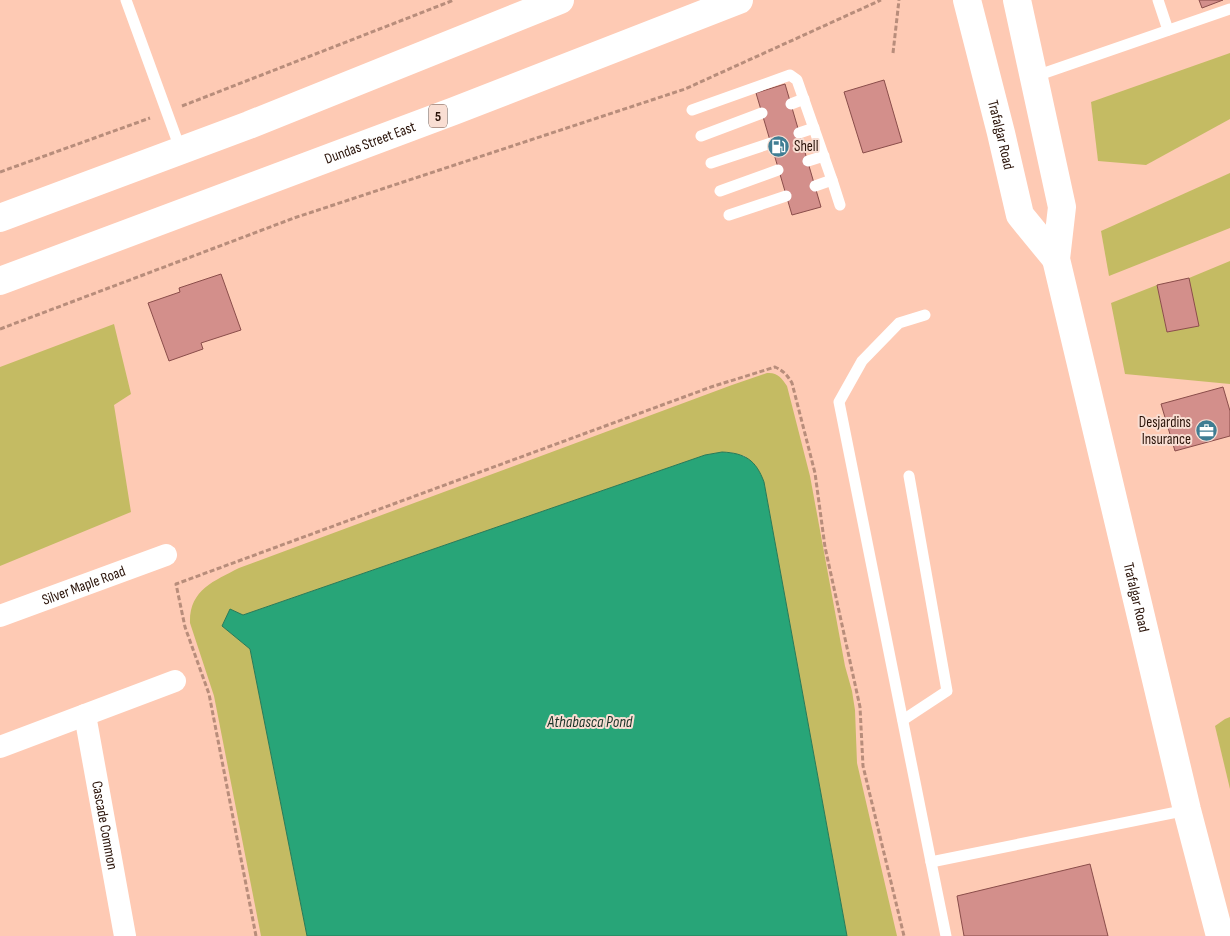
<svg xmlns="http://www.w3.org/2000/svg" width="1230" height="936" viewBox="0 0 1230 936" font-family="'Sofia Sans Condensed',sans-serif">
<rect width="100%" height="100%" fill="#fecab4"/>
<g fill="#c4bb63">
<path d="M1230,53V119L1146,165L1098,161L1091,102Z"/>
<path d="M1230,173V228L1109,276L1101,231Z"/>
<path d="M1230,261V384L1125,374L1111,303L1157,285L1167,332L1198,326L1189,278Z"/>
<path d="M114,324L131,394L114,405L131,512L0,566V367Z"/>
<path d="M767,373C777,372 782,378 787,386L810,476L845,666L852,691L855,710L857,763L897,936H847L764,482L745,456L729,452H722L705,455L243,615L230,609L222,626L250,649L307,936H261L214,696L190,623C189,590 214,581 239,568L732,385Z"/>
<path d="M1230,717V789L1215,726L1225,719Z"/>
</g>
<path fill="#28a578" stroke="#297a57" d="M722,452C745,453 756,460 764,482L847,936H307L250,649L222,626L230,609L243,615L705,455Z"/>
<g fill="#d38f8b" stroke="#8a4d4a">
<path d="M1199,0H1223L1202,8Z"/>
<path d="M884,80L902,142L863,153L844,92Z"/>
<path d="M785,84L821,207L792,215L756,93Z"/>
<path d="M221,274L241,330L201,343L203,349L169,361L148,303L180,292L179,288Z"/>
<path d="M1189,278L1199,326L1167,332L1157,285Z"/>
<path d="M1223,387L1230,411V436L1175,451L1161,404Z"/>
<path d="M1090,864L1108,936H964L957,896Z"/>
</g>
<g fill="none" stroke-linecap="round" stroke-linejoin="round">
<g stroke="#b88d7b" stroke-width="3" stroke-dasharray="5 2.5" stroke-linecap="butt">
<path d="M893,53L899,0"/>
<path d="M182,106L454,0"/>
<path d="M0,172L150,118"/>
<path d="M0,329L294,218L685,89L881,0"/>
<path d="M256,936L209,694L185,627L176,584L711,387L775,367C784,371 787,375 792,383L815,473L825,547L860,707L863,766L904,936"/>
</g>
<g stroke="#fff" stroke-width="11">
<path d="M126,0L181,151"/>
<path d="M1158,0L1168,30"/>
<path d="M1033,77L1230,9"/>
<path d="M791,104L804,99"/>
<path d="M692,110L790,75L797,80L832,180L840,205"/>
<path d="M799,133L814,128"/>
<path d="M701,136L762,113"/>
<path d="M808,161L824,156"/>
<path d="M711,163L771,143"/>
<path d="M815,186L832,180"/>
<path d="M720,191L778,170"/>
<path d="M729,215L786,196"/>
<path d="M925,315L899,323L862,361L839,402L931,862"/>
<path d="M903,720L947,691L909,476"/>
<path d="M946,936L931,862L1187,810"/>
</g>
<g stroke="#fff" stroke-width="22">
<path id="s1" d="M0,616L166,555"/>
<path id="s2" d="M85,715L125,936"/>
<path d="M0,747L175,681"/>
</g>
<g stroke="#fff" stroke-width="28">
<path id="s3" d="M967,0L1001,133L1020,215L1056,259"/>
<path id="s4" d="M1017,0L1062,207L1056,259L1187,810L1220,936"/>
</g>
<g stroke="#fff" stroke-width="28">
<path d="M0,218L249,125L560,0"/>
<path id="s5" d="M0,281L454,111L739,0"/>
</g>
</g>
<defs>
<symbol id="fuel-disc" viewBox="-11 -11 22 22"><circle r="9.5" fill="#3f7d93" stroke="#f9ded3"/><path d="M-5.5-6h7V0h2V4h1.3V-2.5L3-4.5l.8-.8L6-3V5H2.5V1h-1V6h-7ZM-4.2-4.7v3.2H.2V-4.7Z" fill="#fff"/></symbol>
<symbol id="office-disc" viewBox="-11 -11 22 22"><circle r="9.5" fill="#3f7d93" stroke="#f9ded3"/><path d="M-6-3h4V-5.5h4V-3h4V5H-6ZM-1-4.5V-3h2v-1.5ZM-6 0V1H6V0Z" fill="#fff"/></symbol>
</defs>
<g fill-rule="evenodd">
<use href="#fuel-disc" x="766" y="134" width="25" height="25"/>
<use href="#office-disc" x="1194" y="418" width="25" height="25"/>
</g>
<g text-anchor="middle" dominant-baseline="central" stroke-width="4" stroke-linejoin="round" paint-order="stroke">
<rect fill="#f9ded3" stroke="#695146" stroke-width="1" x="429" y="104.5" width="18" height="23" rx="4"/>
<g font-size="14" font-weight="bold" fill="#2b140a">
<text x="438" y="116">5</text>
</g>
<g font-size="15" fill="#2b140a" stroke="#f9ded3">
<text stroke="none"><textPath href="#s3" startOffset="139">Trafalgar Road</textPath></text>
<text stroke="none"><textPath href="#s5" startOffset="395">Dundas Street East</textPath></text>
<text stroke="none"><textPath href="#s1" startOffset="89">Silver Maple Road</textPath></text>
<text stroke="none"><textPath href="#s4" startOffset="612">Trafalgar Road</textPath></text>
<text stroke="none"><textPath href="#s2" startOffset="112">Cascade Common</textPath></text>
</g>
<g font-size="15" fill="#2b140a" stroke="#f9ded3" text-anchor="start">
<text x="794" y="146">Shell</text>
<text x="1191" y="422" text-anchor="end">Desjardins<tspan x="1191" dy="17">Insurance</tspan></text>
</g>
<g font-size="16" font-style="italic" fill="#1b3429" stroke="#f9ded3">
<text x="590" y="722">Athabasca Pond</text>
</g>
</g>
</svg>
